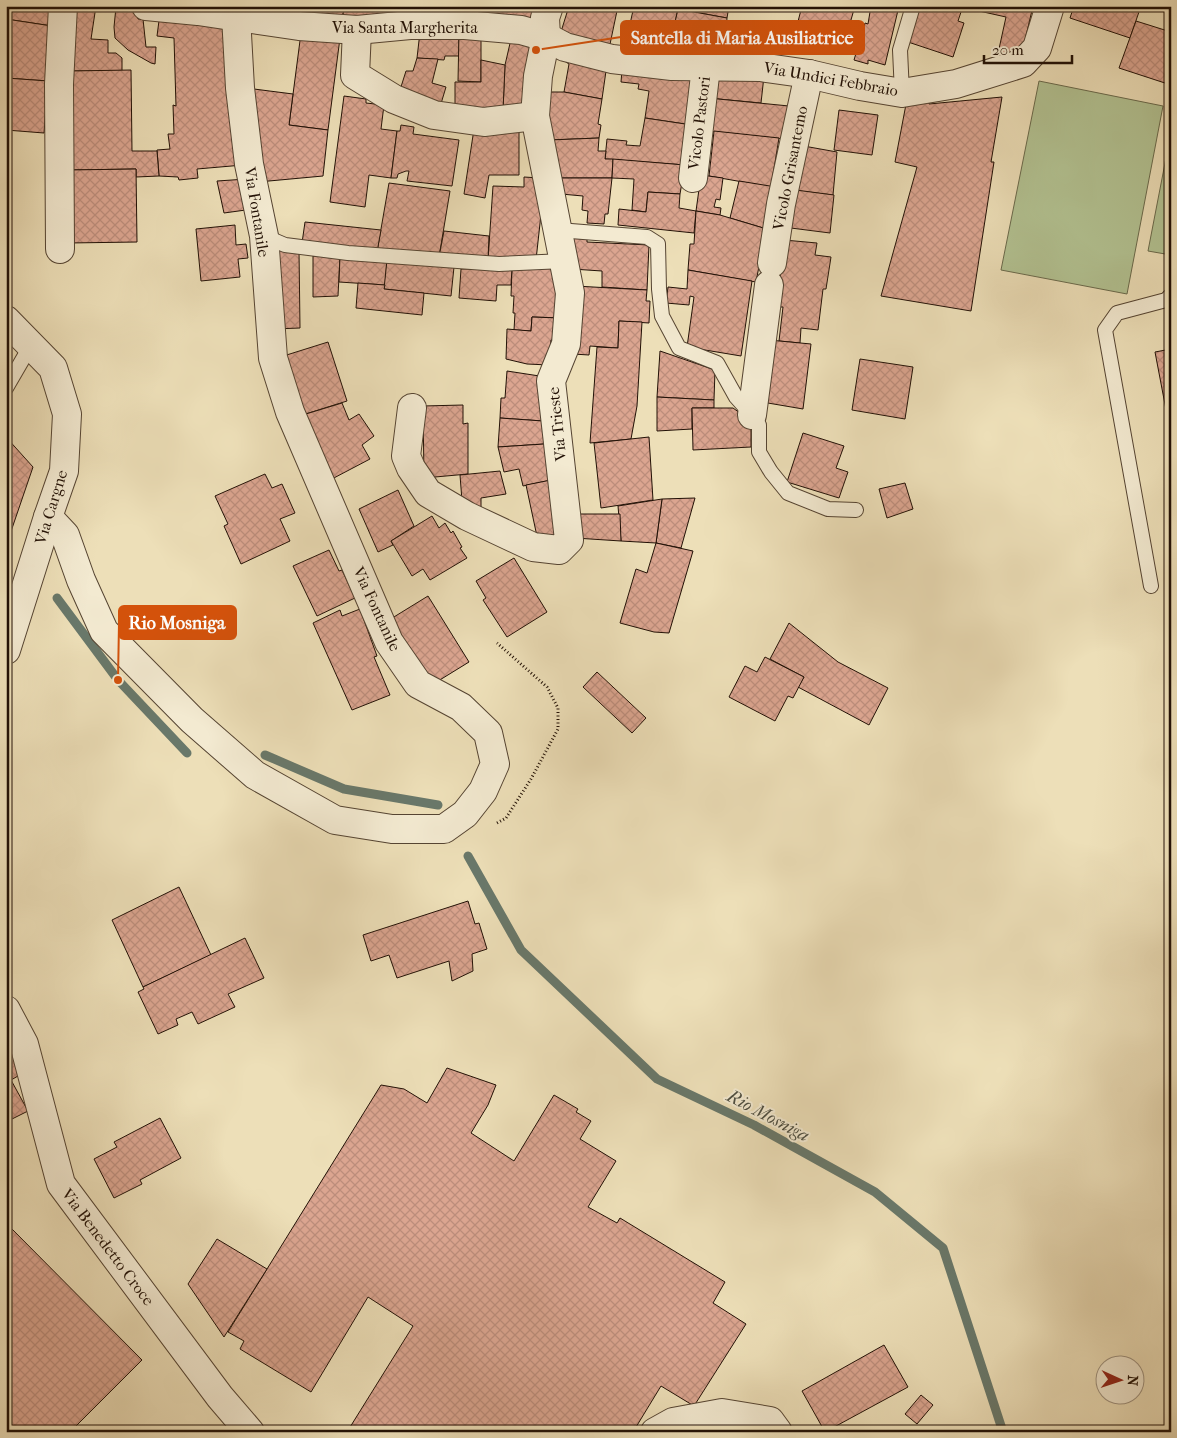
<svg xmlns="http://www.w3.org/2000/svg" width="1177" height="1438" viewBox="0 0 1177 1438" font-family="'IM FELL French Canon',serif">
<defs>
<pattern id="building-cross-hatch" width="8" height="8" patternUnits="userSpaceOnUse" patternTransform="scale(1.25)"><rect width="8" height="8" fill="#dba590"/><path d="M0 0l8 8M0 8l8-8" fill="none" stroke="#bc8d7b"/></pattern>
</defs>
<rect width="100%" height="100%" fill="#eddfb8"/>
<filter id="stains"><feTurbulence type="fractalNoise" baseFrequency=".004" numOctaves="4"/><feColorMatrix values="0 0 0 0 .2 0 0 0 0 .09 0 0 0 0 .02 0 0 0 .5 -.17"/></filter>
<radialGradient id="worn" r=".72"><stop offset=".6" stop-color="#630" stop-opacity="0"/><stop offset="1" stop-color="#630" stop-opacity=".3"/></radialGradient>
<g fill="#b3c393" stroke="#6a6a4c">
<path d="M1039,81L1163,106L1127,294L1001,270Z"/>
<path d="M1171,132V255L1148,251Z"/>
</g>
<g fill="none" stroke-linecap="round" stroke-linejoin="round">
<g stroke="#69786a" stroke-width="9">
<path d="M57,598L118,680L187,753"/>
<path d="M265,755L344,789L438,805"/>
<path d="M468,856L521,950L657,1079L754,1125L875,1192L943,1248L1003,1432"/>
</g>
</g>
<g fill="url(#building-cross-hatch)" stroke="#221106">
<path d="M6,6H56L52,26L6,19Z"/>
<path d="M69,6H96L91,39L108,40V53H116L122,58V71H69Z"/>
<path d="M287,6H345L342,18L286,17Z"/>
<path d="M345,6H443L440,20L342,18Z"/>
<path d="M475,6H535L532,24L472,16Z"/>
<path d="M569,6H618L609,49L560,35Z"/>
<path d="M634,6H666L678,9L667,58L624,51Z"/>
<path d="M678,6H729L727,18L678,9Z"/>
<path d="M802,6H855L842,51L794,37Z"/>
<path d="M871,6H899L885,65L868,60V64L854,60L865,23L868,24Z"/>
<path d="M917,6H963L958,21L964,23L953,57L905,41Z"/>
<path d="M970,6H1033L1022,53L997,58L1006,17L970,9Z"/>
<path d="M1074,6H1141L1130,38L1070,18Z"/>
<path d="M116,7L137,11L138,19H143L146,47H156L155,64L151,63L128,50L115,38L114,27Z"/>
<path d="M678,9L727,18L724,61L667,58Z"/>
<path d="M160,13L229,22L243,165L197,169L198,178L179,180L178,177L159,176L157,150L170,149L168,134H174L173,105L176,106L174,38L157,36Z"/>
<path d="M6,19L52,26L48,81L6,78Z"/>
<path d="M1136,21L1171,32V85L1119,68Z"/>
<path d="M420,32H459V56H445L444,60L417,58Z"/>
<path d="M459,32H481V82L458,81Z"/>
<path d="M301,33L340,38L328,130L289,125Z"/>
<path d="M511,39L537,44L524,108L503,110L505,65Z"/>
<path d="M417,58L438,59L432,83L446,87L440,107L400,90L406,71H413Z"/>
<path d="M481,60L505,65L503,110H455V82H481Z"/>
<path d="M563,60L607,64L602,99L564,92L569,64Z"/>
<path d="M131,70L132,151H157L159,176L136,177V169L70,170L69,71Z"/>
<path d="M622,70L698,75L692,125L645,118L649,91L638,89L639,84L621,82Z"/>
<path d="M717,73L764,76L761,103L708,98Z"/>
<path d="M6,78L48,81L44,133L6,130Z"/>
<path d="M246,88L293,94L289,125L328,130L323,176L258,182Z"/>
<path d="M544,92H564L602,99L598,124L601,125L599,138L549,140Z"/>
<path d="M344,96L366,99V103L384,105L381,129L397,131L391,178L369,175L365,207L330,202Z"/>
<path d="M1002,97L991,162H994L971,311L881,296L917,167L895,162L907,99L929,100V104Z"/>
<path d="M708,98L789,106L785,139L705,131Z"/>
<path d="M839,110L878,115L872,155L834,150Z"/>
<path d="M645,118L692,125L685,165L605,159L607,139L627,141L626,145L640,146Z"/>
<path d="M401,125L414,127L413,134L459,140L452,186L407,181L409,171H406L398,174L397,178H391L397,131H400Z"/>
<path d="M474,129H519V175H489L485,198L464,194Z"/>
<path d="M714,131L779,138L771,187L709,176Z"/>
<path d="M599,138L598,151H606L605,159H613L612,178H554L549,140Z"/>
<path d="M798,145L837,152L833,195L791,190Z"/>
<path d="M613,159L685,165L680,194L648,192L646,212L632,210L634,179L612,178Z"/>
<path d="M136,169L137,242L68,243L67,170Z"/>
<path d="M701,175L723,178L720,200L716,199L714,207L721,208L720,215L696,211Z"/>
<path d="M524,177L540,178L544,187L536,260H488L493,186L524,187Z"/>
<path d="M558,178H612L608,214H605L604,224L587,223L588,211L582,210L583,196L561,194Z"/>
<path d="M247,179L253,209L224,213L217,181Z"/>
<path d="M739,181L776,187L770,230L730,218Z"/>
<path d="M389,183L450,191L439,257L377,252Z"/>
<path d="M788,189L834,195L830,233L783,227Z"/>
<path d="M648,192L680,194L679,208L696,211L694,233L618,225L619,209L646,212Z"/>
<path d="M696,211L720,215L770,230L760,261L756,282L688,270L690,244H694Z"/>
<path d="M305,222L381,230L377,252L302,243Z"/>
<path d="M235,225L236,245L246,244L248,258L238,259L240,277L201,281L196,229Z"/>
<path d="M444,231L489,236L488,260L439,257Z"/>
<path d="M571,237L587,239V242L649,245L647,290L602,287V271L572,269Z"/>
<path d="M784,240L817,243L815,255L831,257L826,289H823L818,330L801,328L800,343L779,341L783,307H777Z"/>
<path d="M299,250L300,328L274,329L273,251Z"/>
<path d="M313,256H340L338,296L313,297Z"/>
<path d="M340,256L387,260L385,285L339,282Z"/>
<path d="M387,260L454,267L451,296L384,289Z"/>
<path d="M559,264L561,318L532,317L531,331L514,330L515,313H513L514,296H511L512,268Z"/>
<path d="M512,268L511,285H497L496,301L459,298L461,269Z"/>
<path d="M688,270L752,281L741,356L687,347L694,297L690,296L689,305L666,303L668,287L687,289Z"/>
<path d="M358,283L385,285L384,289L424,293L422,315L356,308Z"/>
<path d="M575,286L647,290L646,301H650L649,323L619,321L618,348L590,346L589,355L573,354Z"/>
<path d="M532,317L561,318L560,340H551L549,365L527,364L506,359L507,329L531,331Z"/>
<path d="M619,321L642,322L637,406L631,439L590,443L597,347L618,348Z"/>
<path d="M769,340L811,344L803,409L762,402Z"/>
<path d="M328,342L347,401L296,417L277,358Z"/>
<path d="M1171,349V414L1167,415L1155,352Z"/>
<path d="M660,351L715,370L714,400L657,397Z"/>
<path d="M860,359L913,367L905,419L852,410Z"/>
<path d="M507,371L546,377L543,421L500,418L501,398H505Z"/>
<path d="M657,397L714,400V408H692V429L657,431Z"/>
<path d="M342,403L349,420L359,414L374,436L362,445L370,459L330,480L296,417Z"/>
<path d="M463,405V424L468,423V474L424,478L423,406Z"/>
<path d="M692,408H733L751,421V447L693,450Z"/>
<path d="M500,418L543,421L544,444L498,447Z"/>
<path d="M803,433L844,446L836,468L848,472L839,498L787,482Z"/>
<path d="M6,437L33,467L6,546Z"/>
<path d="M649,437L653,500L601,508L594,443Z"/>
<path d="M544,444L556,479L523,486L519,469L504,472L498,447Z"/>
<path d="M500,471L506,494L481,498V515L462,501L460,475Z"/>
<path d="M265,474L272,488L282,484L295,513L280,519L290,541L241,564L224,526L228,524L215,496Z"/>
<path d="M556,479L560,539L538,541L526,485Z"/>
<path d="M905,483L913,509L887,518L879,489Z"/>
<path d="M398,490L414,526L391,541L393,545L378,552L359,509Z"/>
<path d="M695,498L681,548L656,543L662,499Z"/>
<path d="M662,499L656,543L621,541L618,506Z"/>
<path d="M573,514H620L621,541L575,538Z"/>
<path d="M432,516L439,528L445,523L451,533L453,531L462,547L460,548L467,558L430,580L423,569L412,576L391,541Z"/>
<path d="M656,543L693,551L669,633L654,632L620,623L636,569L647,573Z"/>
<path d="M329,550L339,571L342,570L355,598L317,616L293,566Z"/>
<path d="M514,558L547,612L507,637L483,600L486,598L476,581Z"/>
<path d="M428,596L469,662L430,686L389,620Z"/>
<path d="M360,609L377,656L374,657L390,695L352,710L313,623L340,610L342,616Z"/>
<path d="M789,623L838,662L888,688L869,725L798,687L804,677L770,659Z"/>
<path d="M765,657L804,677L793,698L788,696L775,721L729,697L745,666L757,672Z"/>
<path d="M597,672L646,718L632,733L583,687Z"/>
<path d="M179,887L211,955L143,987L112,920Z"/>
<path d="M468,901L475,924L479,923L487,949L472,954L473,971L452,981L449,961L397,978L389,955L371,961L363,935Z"/>
<path d="M245,938L264,978L228,994L235,1007L198,1024L192,1012L176,1019L178,1025L158,1034L138,992L144,989L143,987Z"/>
<path d="M6,1037L25,1072L11,1080L28,1111L6,1122Z"/>
<path d="M447,1068L496,1085L488,1105L471,1133L514,1161L554,1095L578,1109L576,1112L591,1121L580,1139L616,1161L588,1207L617,1223L620,1218L725,1282L713,1303L746,1324L694,1406L661,1386L633,1432H347L413,1326L368,1297L311,1392L240,1349L244,1341L228,1332L381,1085L404,1089L427,1103Z"/>
<path d="M160,1118L181,1158L140,1180L142,1184L114,1198L94,1159L117,1147L114,1142Z"/>
<path d="M6,1223L142,1360L70,1432H6Z"/>
<path d="M217,1239L267,1269L224,1337L188,1284Z"/>
<path d="M884,1345L908,1387L825,1432L802,1391Z"/>
<path d="M921,1395L933,1405L917,1424L905,1414Z"/>
</g>
<g fill="none" stroke-linecap="round" stroke-linejoin="round">
<defs>
<g id="lane">
<path d="M902,93L900,50L913,6"/>
<path d="M558,230L647,237L658,244L659,289L662,316L679,348L717,363L736,397L752,415L759,425V452L771,472L788,493L828,509L856,510"/>
<path d="M264,236L285,245L348,253L499,264L564,261"/>
<path d="M6,388L31,345"/>
<path d="M1151,586L1105,330L1117,313L1166,300L1171,295"/>
</g>
<g id="street">
<path d="M146,6L198,11L299,26L357,30L410,25H465L521,30L546,37L565,47L612,59L672,66L760,67L809,74L860,86L902,93L956,84L1023,63L1037,48L1050,6"/>
<path d="M357,30L355,75L394,99L434,115L484,122L535,116"/>
<path d="M693,178L706,67"/>
<path d="M60,249L59,84L63,6"/>
<path d="M772,263L781,204L809,74"/>
<path d="M6,320L53,368L67,414L64,471L48,517L6,650"/>
<path d="M412,408L406,456L411,468L428,493L467,516L533,547L559,550L569,540L551,381L566,344L570,293L535,116L538,76L546,37L545,18L549,6"/>
<path d="M752,415L769,285"/>
<path d="M48,517L65,535L81,580L104,631L192,720L255,775L335,820L392,829H444L465,814L483,791L495,764L488,733L461,707L418,684L389,642L290,412L273,358L264,236L249,164L240,88L236,16"/>
<path d="M6,1010L24,1044L61,1184L220,1397L250,1432"/>
<path d="M655,1432L673,1422L722,1413L770,1421L778,1432"/>
</g>
</defs>
<use href="#lane" stroke="#554432" stroke-width="16"/>
<use href="#street" stroke="#554432" stroke-width="30"/>
<path stroke="#221106" stroke-width="3" stroke-dasharray="1 2.5" stroke-linecap="butt" d="M497,823L506,818L531,779L558,729V708L547,687L497,643"/>
<use href="#lane" stroke="#f3ead1" stroke-width="14"/>
<use href="#street" stroke="#f3ead1" stroke-width="28"/>
</g>
<g text-anchor="middle" dominant-baseline="central" stroke-width="4" stroke-linejoin="round" paint-order="stroke">
<g font-size="16" fill="#221106" stroke="#f3ead1">
<text x="405" y="27">Via Santa Margherita</text>
<text transform="translate(831 79) rotate(10)">Via Undici Febbraio</text>
<text transform="translate(699 123) rotate(-83)">Vicolo Pastori</text>
<text transform="translate(790 168) rotate(-79)">Vicolo Grisantemo</text>
<text transform="translate(257 212) rotate(81)">Via Fontanile</text>
<text transform="translate(557 424) rotate(-96)">Via Trieste</text>
<text transform="translate(51 507) rotate(-73)">Via Cargne</text>
<text transform="translate(377 609) rotate(65)">Via Fontanile</text>
<text transform="translate(108 1247) rotate(53)">Via Benedetto Croce</text>
</g>
<g font-size="18" font-style="italic" fill="#4c4d40" stroke="#f3ead1">
<text transform="translate(768 1116) rotate(28)">Rio Mosniga</text>
</g>
</g>
<path fill="none" stroke="#d4520b" stroke-width="2" d="M536 50L621 37M118 680L119 623"/>
<g fill="#d4520b" stroke="#f3ead1" stroke-width="2">
<circle cx="536" cy="50" r="5"/>
<circle cx="118" cy="680" r="5"/>
</g>
<g fill="#d4520b" stroke="#d4520b" stroke-width="2">
<rect x="621" y="21" width="243" height="33" rx="5"/>
<rect x="119" y="606" width="117" height="33" rx="5"/>
</g>
<g font-size="18" text-anchor="middle" font-weight="bold" fill="#fff">
<text x="742" y="44">Santella di Maria Ausiliatrice</text>
<text x="177" y="629">Rio Mosniga</text>
</g>
<rect width="1177" height="1438" fill="none" stroke="#eddfb8" stroke-width="25"/>
<rect x="8" y="8" width="1162" height="1423" fill="none" stroke="#221106" stroke-width="2.5"/>
<rect x="12" y="12" width="1152" height="1413" fill="none" stroke="#221106"/>
<g transform="translate(1120 1380) rotate(93)"><circle r="24" fill="#f3ead1" stroke="#9f9380"/>
<path d="M0-4L9 19L0 12L-9 19Z" fill="#8f2418"/>
<text y="-8" font-size="14" font-weight="bold" text-anchor="middle" fill="#221106">N</text>
</g>
<path d="M984 55v8h88v-8" fill="none" stroke="#221106" stroke-width="2.5"/>
<text x="992" y="55" font-size="15" fill="#221106" stroke="#f3ead1" stroke-width="4" paint-order="stroke">20 m</text>
<rect width="100%" height="100%" filter="url(#stains)"/>
<rect width="100%" height="100%" fill="url(#worn)"/>
</svg>
